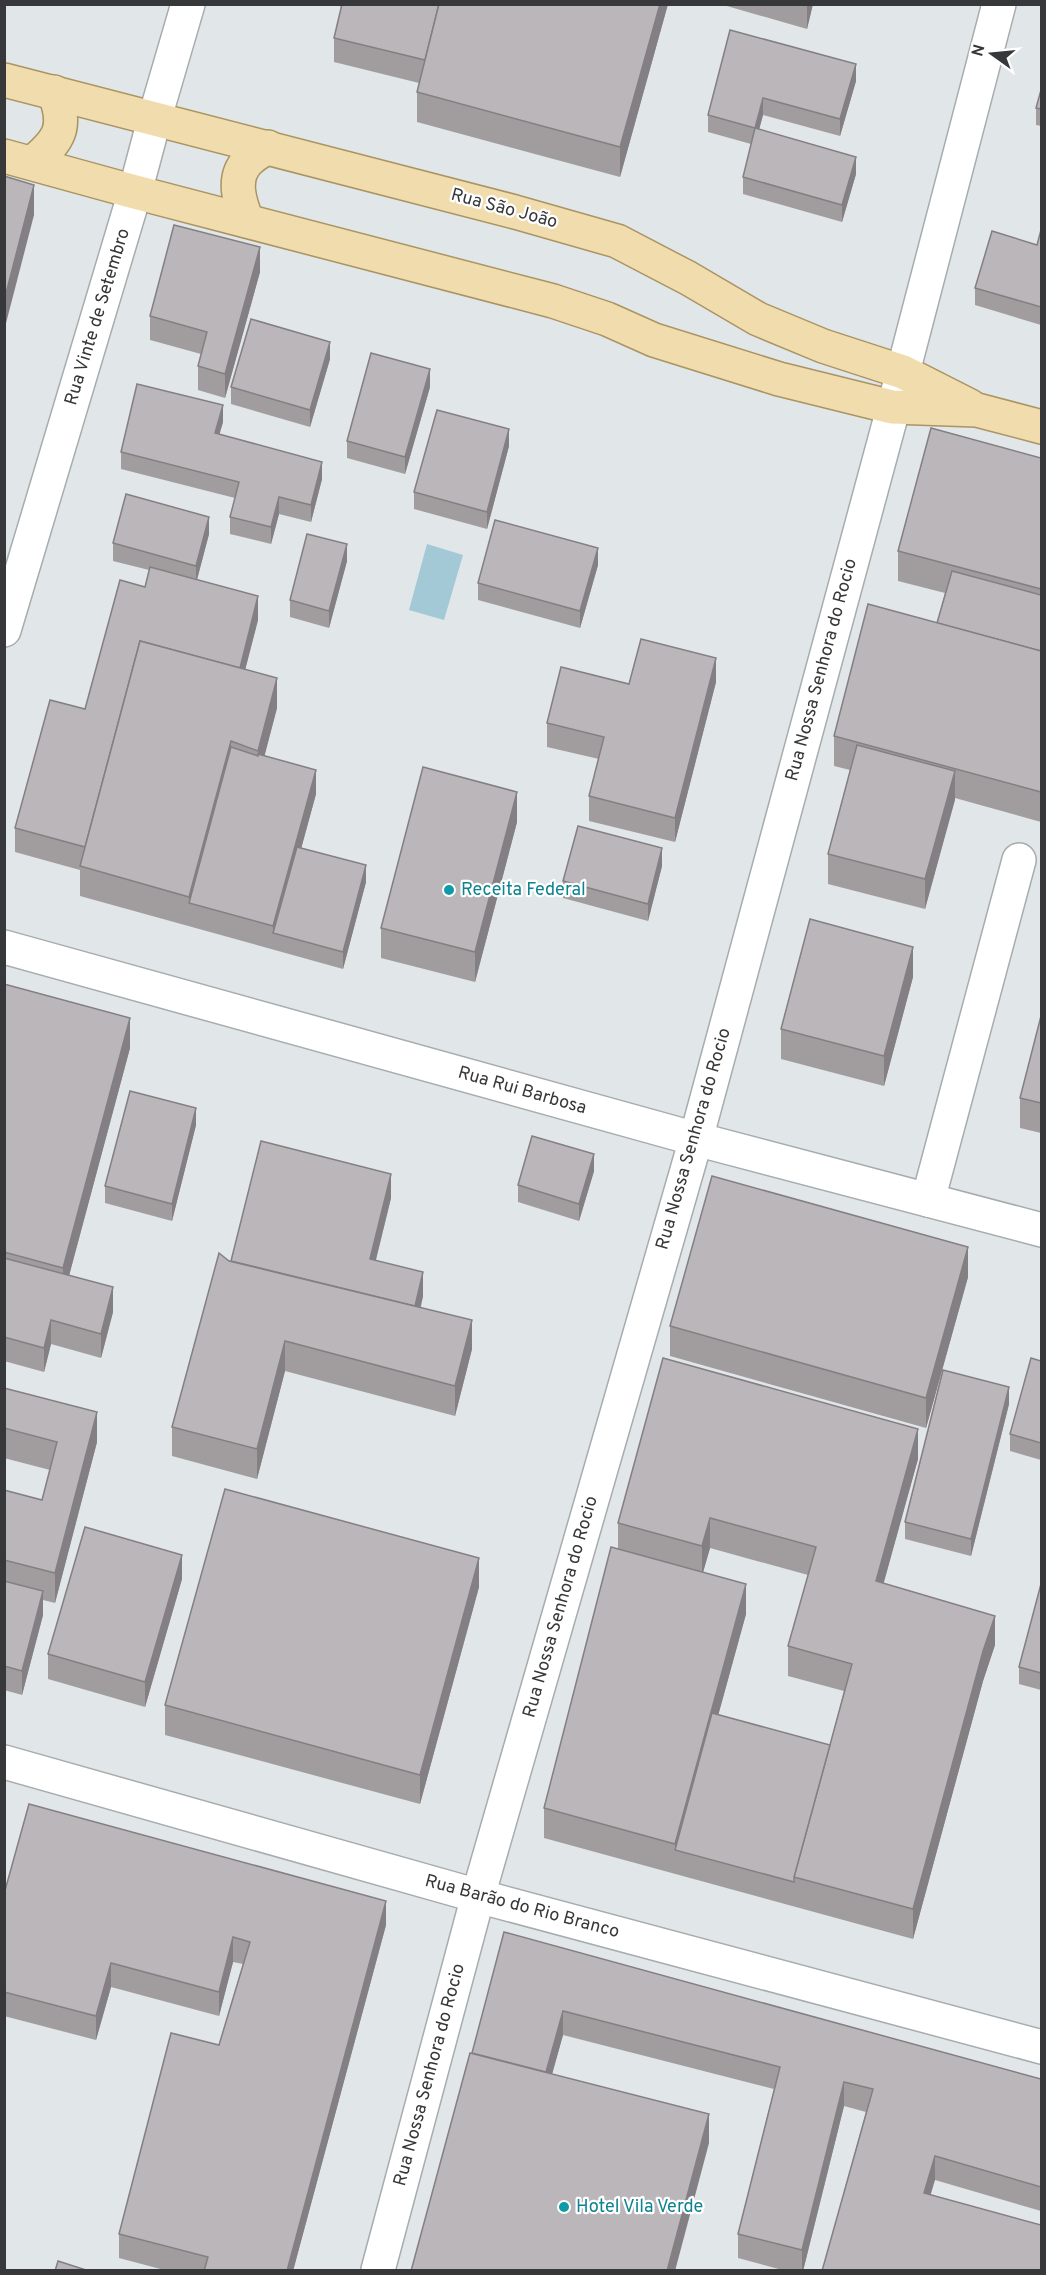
<svg xmlns="http://www.w3.org/2000/svg" width="1046" height="2275" viewBox="0 0 1046 2275" font-family="Overpass,sans-serif">
<rect width="100%" height="100%" fill="#e1e6e9"/>
<path fill="#a3c8d6" d="M427,544L463,555L444,620L409,610Z"/>
<g fill="none" stroke-linecap="round" stroke-linejoin="round">
<defs>
<g id="minor">
<path d="M4,630L135,192L155,117L188,4"/>
<path d="M4,947L696,1139L1042,1230"/>
<path d="M928,1200L1019,860"/>
<path d="M4,1762L478,1896L1042,2047"/>
<path d="M378,2270L478,1896L696,1139L903,372L999,4"/>
</g>
<g id="major">
<path d="M4,80L515,212L617,241L688,278L758,319L823,346L903,372L970,406"/>
<path d="M4,156L135,192L553,301L607,319L654,340L779,379L892,407L977,410L1042,427"/>
<path d="M32,163C60,140 68,127 54,92"/>
<path d="M247,221C240,203 231,178 248,161C253,156 261,151 268,147"/>
</g>
</defs>
<use href="#minor" stroke="#a7acaf" stroke-width="36"/>
<use href="#major" stroke="#aa9462" stroke-width="36"/>
<use href="#minor" stroke="#fff" stroke-width="33"/>
<use href="#major" stroke="#f1dcae" stroke-width="33"/>
</g>
<g fill="#a19d9f" fill-rule="evenodd">
<path d="M334,4H668L620,177L417,122V92L419,83L334,62V38L342,7Z"/>
<path d="M720,4H813L807,29Z"/>
<path d="M730,30L856,81L840,136L763,115L759,129L856,174L842,222L743,194V177L751,144L708,132V115Z"/>
<path d="M1041,90V126L1036,125V108Z"/>
<path d="M1041,230V325L975,305V288L1037,245Z"/>
<path d="M260,272L225,398L198,390V366L201,354L150,340V316Z"/>
<path d="M330,359L310,427L231,404V387Z"/>
<path d="M430,387L405,474L347,458V441Z"/>
<path d="M223,422L219,434L322,479L311,522L279,514L271,544L230,534V517L235,498L121,469V452Z"/>
<path d="M509,446L487,529L414,509V492Z"/>
<path d="M1041,458V822L955,798L925,909L828,884V854L850,770L834,766V736L937,623L945,593L898,581V551Z"/>
<path d="M209,534L197,580L258,620L245,669L277,708L264,756L316,794L301,848L366,882L343,969L80,896V870L15,852V828L85,709L145,587L149,570L113,561V543Z"/>
<path d="M347,561L329,628L290,617V600Z"/>
<path d="M598,565L580,628L478,600V583Z"/>
<path d="M716,682L675,842L589,821V796L599,759L547,747V723L629,684Z"/>
<path d="M517,822L475,982L381,958V928Z"/>
<path d="M662,866L648,921L563,898V881Z"/>
<path d="M913,977L884,1086L781,1059V1029Z"/>
<path d="M4,984L130,1048L69,1276L113,1312L101,1358L51,1344L44,1372L4,1361Z"/>
<path d="M1041,1016V1133L1020,1128V1098Z"/>
<path d="M196,1125L172,1221L105,1203V1186Z"/>
<path d="M594,1171L579,1221L518,1202V1185Z"/>
<path d="M391,1198L376,1260L423,1296L421,1307L472,1349L455,1416L285,1371L257,1479L172,1456V1427L229,1261H231Z"/>
<path d="M968,1277L926,1428L670,1356V1326Z"/>
<path d="M1041,1361V1460L1010,1451V1434Z"/>
<path d="M4,1388L97,1442L55,1603L43,1600V1615L22,1695L4,1690V1490L42,1500L50,1470L4,1458Z"/>
<path d="M1009,1404L971,1556L905,1539V1522Z"/>
<path d="M918,1459L883,1584L995,1645L983,1681L913,1939L544,1838V1808L618,1549V1523ZM710,1548L808,1575L788,1646V1676L844,1691L830,1745L718,1715L746,1614L703,1572Z"/>
<path d="M182,1579L145,1707L48,1679V1654Z"/>
<path d="M1041,1584V1690L1019,1684V1667Z"/>
<path d="M479,1587L420,1804L165,1735V1705Z"/>
<path d="M4,1894L386,1925L293,2271H168L119,2258V2234L219,2045L243,1964L233,1962L219,2016L111,1987L96,2040L4,2016Z"/>
<path d="M504,1932L1041,2079V2211L935,2180L822,2271L866,2112L844,2106L803,2271H786L738,2258V2234L774,2089L563,2035L552,2074L709,2143L472,2053Z"/>
</g>
<g fill="#837f82">
<path d="M660,4H668L620,177V147Z"/>
<path d="M813,4L807,29V5Z"/>
<path d="M856,64V81L840,136V119Z"/>
<path d="M763,98V115L755,145V128Z"/>
<path d="M856,157V174L842,222V205Z"/>
<path d="M34,185V215L4,331V301Z"/>
<path d="M260,247V272L225,398V374Z"/>
<path d="M330,342V359L310,427V410Z"/>
<path d="M430,369V387L405,474V457Z"/>
<path d="M223,405V422L215,450V433Z"/>
<path d="M509,429V446L487,529V512Z"/>
<path d="M322,462V479L311,522V505Z"/>
<path d="M279,497V514L271,544V527Z"/>
<path d="M209,517V534L196,583V566Z"/>
<path d="M347,544V561L329,628V611Z"/>
<path d="M598,548V565L580,628V611Z"/>
<path d="M258,596V620L238,698V674Z"/>
<path d="M716,658V682L675,842V818Z"/>
<path d="M277,678V708L258,781V751Z"/>
<path d="M231,741V771L189,903V897Z"/>
<path d="M316,770V794L278,934L273,933V926Z"/>
<path d="M955,771V800L925,909V879Z"/>
<path d="M517,792V822L475,982V952Z"/>
<path d="M662,848V866L648,921V904Z"/>
<path d="M366,865V882L343,969V952Z"/>
<path d="M913,947V977L884,1086V1056Z"/>
<path d="M130,1018V1048L63,1298V1268Z"/>
<path d="M196,1108V1125L172,1221V1204Z"/>
<path d="M594,1154V1171L579,1221V1204Z"/>
<path d="M391,1174V1198L370,1283V1259Z"/>
<path d="M968,1247V1277L926,1428V1398Z"/>
<path d="M423,1272V1296L413,1336V1312Z"/>
<path d="M113,1287V1312L101,1358V1334Z"/>
<path d="M51,1320V1344L44,1372V1348Z"/>
<path d="M472,1320V1349L455,1416V1386Z"/>
<path d="M285,1341V1371L257,1479V1449Z"/>
<path d="M1009,1387V1404L971,1556V1539Z"/>
<path d="M97,1412V1442L55,1603V1573Z"/>
<path d="M918,1429V1459L876,1611V1581Z"/>
<path d="M710,1518V1548L702,1576V1546Z"/>
<path d="M182,1555V1579L145,1707V1682Z"/>
<path d="M479,1558V1587L420,1804V1775Z"/>
<path d="M746,1584V1614L681,1851L675,1850V1844Z"/>
<path d="M43,1591V1615L22,1695V1671Z"/>
<path d="M995,1616V1645L983,1681L913,1939V1909L983,1651Z"/>
<path d="M386,1901V1925L293,2271H287Z"/>
<path d="M233,1937V1962L219,2016V1992Z"/>
<path d="M111,1963V1987L96,2040V2016Z"/>
<path d="M563,2011V2035L544,2103V2078Z"/>
<path d="M844,2082V2106L803,2271H802V2250Z"/>
<path d="M709,2114V2143L675,2271H667Z"/>
<path d="M935,2156V2180L924,2217V2193Z"/>
</g>
<g fill="#bbb6b9" stroke="#837f82" stroke-width="1.5">
<path d="M342,4H439L425,60L334,38Z"/>
<path d="M439,4H660L620,147L417,92Z"/>
<path d="M730,30L856,64L840,119L763,98L755,128L856,157L842,205L743,177L755,128L708,115Z"/>
<path d="M1041,90V109L1036,108Z"/>
<path d="M4,176L34,185L4,301Z"/>
<path d="M174,225L260,247L225,374L198,366L207,332L150,316Z"/>
<path d="M1041,230V307L975,288L992,231L1037,245Z"/>
<path d="M251,319L330,342L310,410L231,387Z"/>
<path d="M371,353L430,369L405,457L347,441Z"/>
<path d="M137,384L223,405L215,433L322,462L311,505L279,497L271,527L230,517L239,482L121,452Z"/>
<path d="M437,410L509,429L487,512L414,492Z"/>
<path d="M931,428L1041,458V589L898,551Z"/>
<path d="M126,494L209,517L196,566L113,543Z"/>
<path d="M495,520L598,548L580,611L478,583Z"/>
<path d="M307,534L347,544L329,611L290,600Z"/>
<path d="M150,567L258,596L240,668L140,641L85,847L15,828L50,700L85,709L120,580L145,587Z"/>
<path d="M952,571L1041,595V651L937,623Z"/>
<path d="M868,604L1041,651V792L834,736Z"/>
<path d="M641,639L716,658L675,818L589,796L604,737L547,723L561,667L629,684Z"/>
<path d="M140,641L277,678L258,751L231,741L189,897L80,866Z"/>
<path d="M857,745L955,771L925,879L828,854Z"/>
<path d="M231,747L258,756V754L316,770L273,926L189,903Z"/>
<path d="M423,767L517,792L475,952L381,928Z"/>
<path d="M578,826L662,848L648,904L563,881Z"/>
<path d="M297,847L366,865L343,952L273,933Z"/>
<path d="M810,919L913,947L884,1056L781,1029Z"/>
<path d="M4,984L130,1018L63,1268L4,1252Z"/>
<path d="M1041,1016V1103L1020,1098Z"/>
<path d="M130,1091L196,1108L172,1204L105,1186Z"/>
<path d="M532,1136L594,1154L579,1204L518,1185Z"/>
<path d="M261,1141L391,1174L370,1259L423,1272L415,1306L231,1261Z"/>
<path d="M712,1176L968,1247L926,1398L670,1326Z"/>
<path d="M219,1253L229,1261L472,1320L455,1386L285,1341L257,1449L172,1427Z"/>
<path d="M4,1258L113,1287L101,1334L51,1320L44,1348L4,1337Z"/>
<path d="M663,1358L918,1429L876,1581L995,1616L983,1651L913,1909L794,1877L852,1664L788,1646L816,1547L710,1518L702,1546L618,1523Z"/>
<path d="M1031,1358L1041,1361V1443L1010,1434Z"/>
<path d="M943,1370L1009,1387L971,1539L905,1522Z"/>
<path d="M4,1388L97,1412L55,1573L4,1560V1490L42,1500L57,1442L4,1428Z"/>
<path d="M225,1489L479,1558L420,1775L165,1705Z"/>
<path d="M85,1527L182,1555L145,1682L48,1654Z"/>
<path d="M611,1547L746,1584L675,1844L544,1808Z"/>
<path d="M4,1581L43,1591L22,1671L4,1666Z"/>
<path d="M1041,1584V1673L1019,1667Z"/>
<path d="M712,1713L830,1745L794,1877V1882L675,1850Z"/>
<path d="M29,1804L386,1901L287,2271H204L208,2257L119,2234L171,2033L219,2045L250,1942L233,1937L219,1992L111,1963L96,2016L4,1992V1894Z"/>
<path d="M504,1932L1041,2079V2187L935,2156L924,2193L1041,2225V2271H822L873,2089L844,2082L802,2250L738,2234L780,2067L563,2011L546,2072L472,2053Z"/>
<path d="M470,2053L709,2114L667,2271H411Z"/>
<path d="M58,2261L89,2271H55Z"/>
</g>
<g fill="#0f9aa8" stroke="#fff" stroke-width="2">
<circle cx="449" cy="890" r="6"/>
<circle cx="564" cy="2207" r="6"/>
</g>
<g text-anchor="middle" dominant-baseline="central" stroke-width="4.5" stroke-linejoin="round" paint-order="stroke">
<g font-size="18" fill="#363839" stroke="#fff">
<text transform="translate(504 209) rotate(15)">Rua São João</text>
<text transform="translate(98 317) rotate(-73)">Rua Vinte de Setembro</text>
<text transform="translate(822 670) rotate(-75)">Rua Nossa Senhora do Rocio</text>
<text transform="translate(522 1091) rotate(16)">Rua Rui Barbosa</text>
<text transform="translate(694 1139) rotate(-74)">Rua Nossa Senhora do Rocio</text>
<text transform="translate(561 1607) rotate(-74)">Rua Nossa Senhora do Rocio</text>
<text transform="translate(522 1907) rotate(15)">Rua Barão do Rio Branco</text>
<text transform="translate(430 2075) rotate(-75)">Rua Nossa Senhora do Rocio</text>
</g>
<g font-size="18" fill="#0d838f" stroke="#fff" text-anchor="start">
<text x="461" y="890">Receita Federal</text>
<text x="576" y="2207">Hotel Vila Verde</text>
</g>
</g>
<rect width="1046" height="2275" fill="none" stroke="#363839" stroke-width="12"/>
<g transform="translate(992 54) rotate(285)" stroke="#ffffff" stroke-width="4.5" paint-order="stroke">
<path d="M0-4.5L10 22L0 15L-10 22Z" fill="#363839"/>
<text y="-9" font-size="16" font-weight="bold" text-anchor="middle" fill="#363839">N</text>
</g>
</svg>
